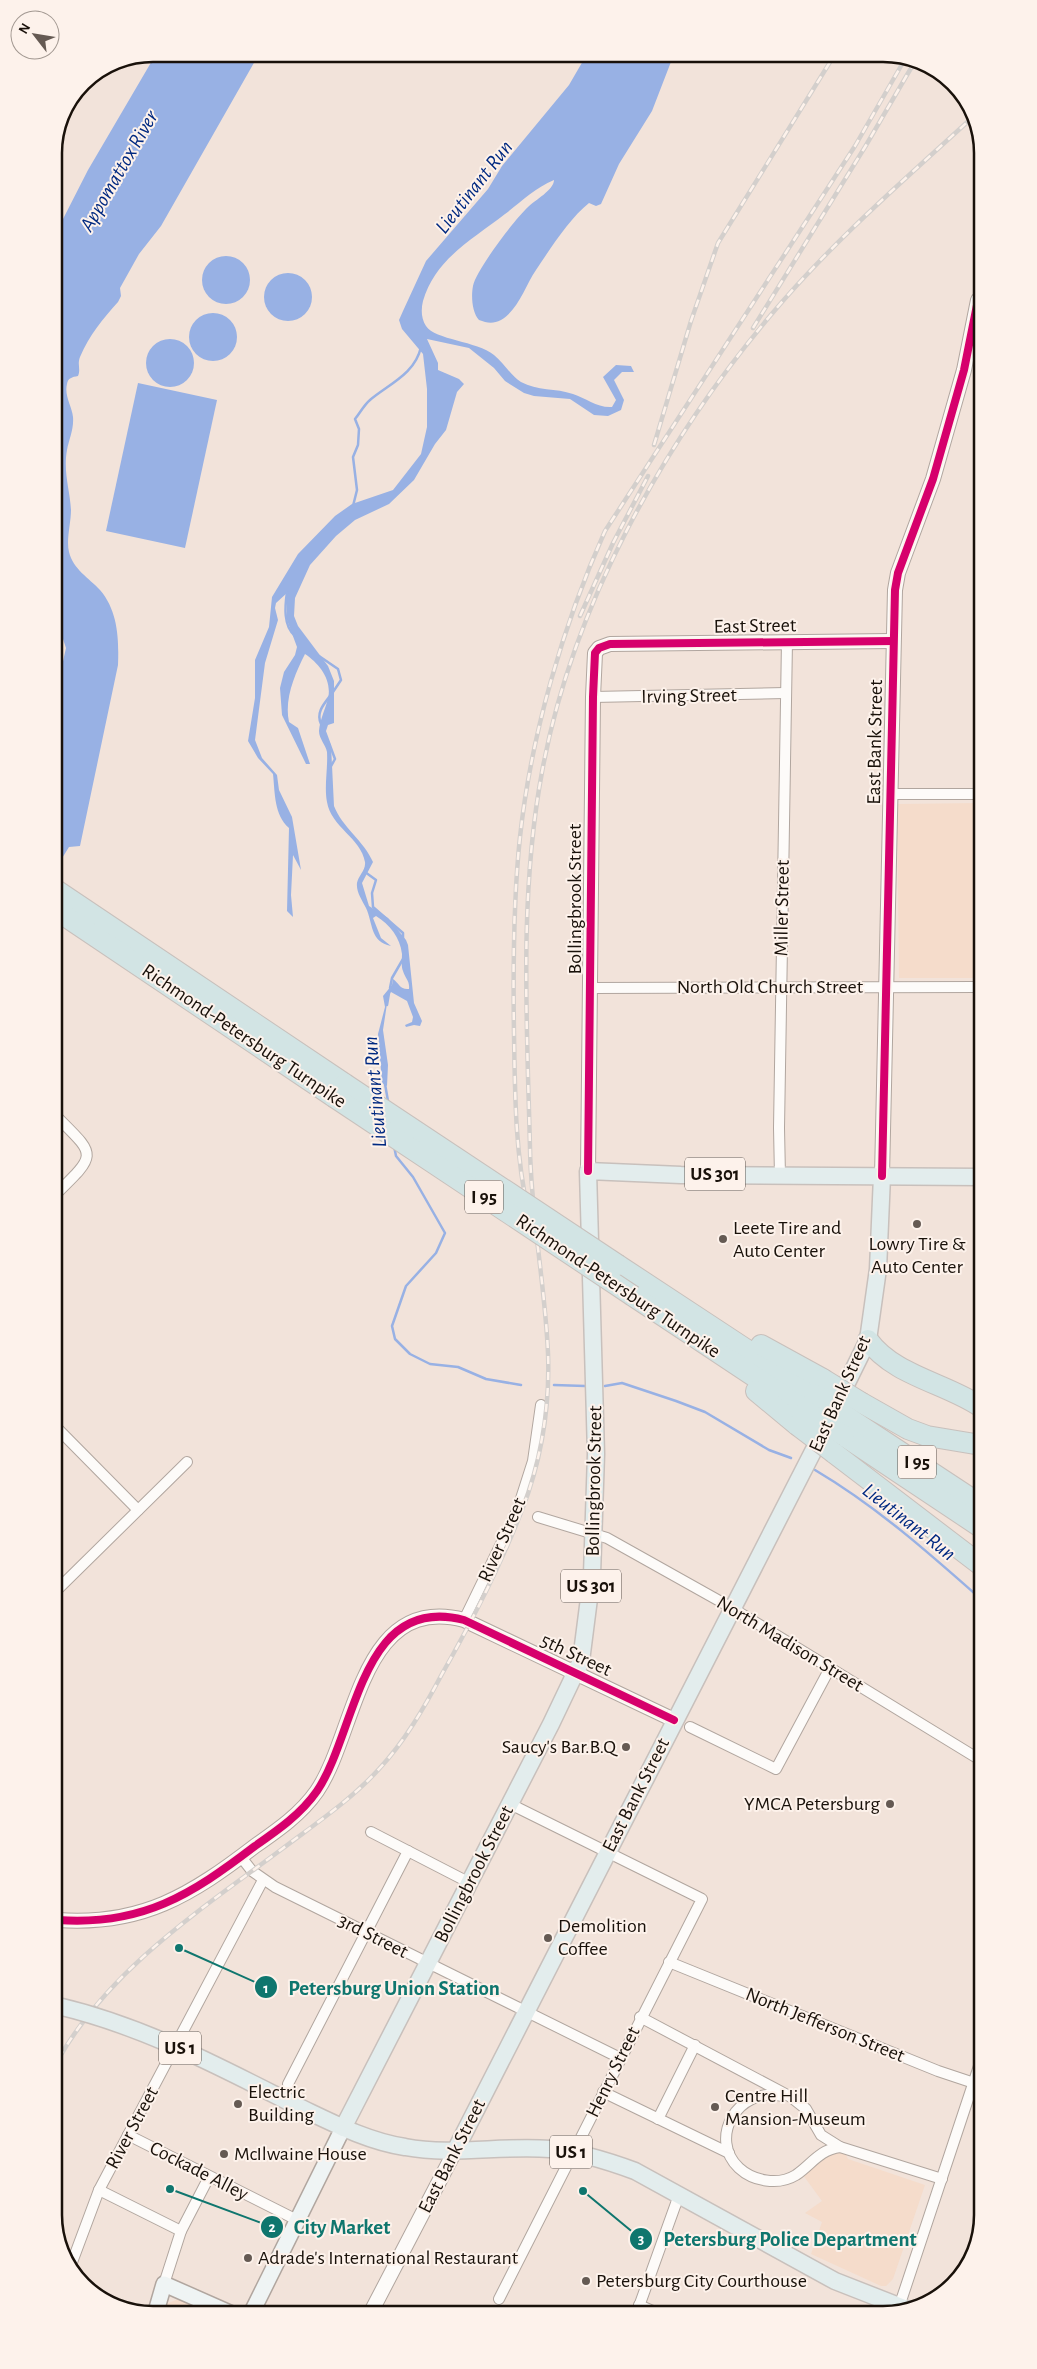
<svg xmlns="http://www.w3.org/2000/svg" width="1037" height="2369" viewBox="0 0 1037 2369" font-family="'Alegreya Sans',sans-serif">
<rect width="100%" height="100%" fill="#f2e3da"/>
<g fill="#f5dccb">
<path d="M980,803V978H899L897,804Z"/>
<path d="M844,2151L848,2159L925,2185L893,2279L886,2286H881L811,2254L822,2222L805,2213L822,2201L803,2175L817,2161L833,2152Z"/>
<path d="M176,2300H180L210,2315H164L168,2303Z"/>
</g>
<g fill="#98b1e4">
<path d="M156,54H259L161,226L139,254L120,288L121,296L118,302C102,320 90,334 80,357C77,365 81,369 78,376C72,377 68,378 67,384C64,396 72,406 73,417C74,429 69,439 67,450C63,472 70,490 71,510C71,523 66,540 69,552C73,569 89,578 100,590C118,611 119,639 118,665L80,846L69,847L56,868L55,697L66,648L55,615L54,228L63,219L88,170Z"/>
<path d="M587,54H674L652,111L619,164L601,204L596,206L589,203C570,218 550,249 536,270C525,286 519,309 501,320C493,324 487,323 479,320C472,312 471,296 473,286C476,270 515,219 528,207C535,200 554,190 554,180C535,188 521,202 505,214C473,239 435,259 423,301C421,309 421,318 426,326C435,340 477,341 494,355C504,363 511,376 521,382C537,391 556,388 573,394C586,398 597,408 612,407L616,400L603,377L616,365L631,366L634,372H622L614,380L624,400L621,410L608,416L594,415L570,399L534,396L524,393L505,381L494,368L469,348L427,339L438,363V370L459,379L464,384L457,392L446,430L435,444L414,480L389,504L355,520L336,536L310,565L295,598L294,616L298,626L328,666L334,681V723L328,725L325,734L331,745L334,806C342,827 364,841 373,862L362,883L369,906L388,918L406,940L408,945L414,1003L422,1021L420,1026L414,1025L406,1027L405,1025L412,1022L413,1017L407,1001L391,992L388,997L383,1030L388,1065L387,1086L382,1083L378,1034L385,1007L383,996L392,985L393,979C399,983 400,990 409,989C410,981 405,978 403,971C401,966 402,960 402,954C400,937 390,925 376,916L373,918L381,938L391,946C370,942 373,923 366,908C362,900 356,892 357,883C358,876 366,870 365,862C361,838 331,827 327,802C324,786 328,769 327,752C326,745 319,739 319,731C320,720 324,712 327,702C334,682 320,664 305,654C295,674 284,699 289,722L298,728L310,764H306L282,715L280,688L284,672L295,655L297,647L287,620V593L276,603L275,608L278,620L265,663L255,740L262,758L277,775L279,790L292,817L301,870L293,855L291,895L293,917L287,911L289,828C274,815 275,793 273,774L258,758L248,741L255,698V660L269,627L272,597L298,554L335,516L352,504L393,490L421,454L427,427V389L423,354L402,329L399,320L403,311L426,261L488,189L502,166L569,85Z"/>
<circle cx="226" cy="280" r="24"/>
<circle cx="288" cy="297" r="24"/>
<circle cx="213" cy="337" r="24"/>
<circle cx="170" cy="363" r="24"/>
<path d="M138,383L217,400L185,548L106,531Z"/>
</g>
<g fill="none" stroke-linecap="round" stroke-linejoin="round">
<g stroke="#98b1e4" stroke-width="2.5">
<path d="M353,506L357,490L353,457L358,445L359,429L355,419C360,413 364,405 370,400C389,384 415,374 421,347"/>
<path d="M287,592C285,606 283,626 295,636"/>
<path d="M319,656L338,669L341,680L333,692"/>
<path d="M321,724C316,713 323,705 330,696"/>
<path d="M325,732L335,759L330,768"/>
<path d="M365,872L376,880L372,893L373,907L403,933V939"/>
<path d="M390,988L392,978L403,959"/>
<path d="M387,1005L389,993"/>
<path d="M385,1084L388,1101"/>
<path d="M394,1146L396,1156L413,1177L445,1233L436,1253L406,1286L392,1326L395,1339L410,1354L430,1364L458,1367L486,1379L521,1385"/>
<path d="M554,1385L585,1386"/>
<path d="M605,1386L622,1383L676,1401L705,1412L769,1450L791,1458"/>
<path d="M815,1470C876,1506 929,1553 982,1600"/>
</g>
<defs>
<g id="minor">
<path d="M593,697L785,693"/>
<path d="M891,794H980"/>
<path d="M591,988L980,987"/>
<path d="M56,1116C96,1156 98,1153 56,1194"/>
<path d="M780,1176L779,1128L787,641"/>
<path d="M57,1428L138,1510"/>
<path d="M538,1517L607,1538L732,1608L982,1761"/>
<path d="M57,1590L187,1462"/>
<path d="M464,1620L517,1511L533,1461L541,1405"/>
<path d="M690,1727L776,1769L830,1668"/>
<path d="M371,1832L470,1883"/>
<path d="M241,1857L252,1871L275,1887L620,2058"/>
<path d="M669,1962L938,2071L983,2086"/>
<path d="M640,2017L791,2097L806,2109L821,2135L840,2147L942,2179"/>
<path d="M288,2084L408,1851"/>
<path d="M603,2092L729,2153"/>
<path d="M782,2096C737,2086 708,2139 739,2168C753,2181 778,2186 796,2175C812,2164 819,2150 840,2147"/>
<path d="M658,2119L695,2045"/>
<path d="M128,2135L297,2220"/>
<path d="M99,2190L181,2231"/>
<path d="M71,2265L99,2190L263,1880"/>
<path d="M164,2284L181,2231L209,2177"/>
<path d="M499,2299L702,1899L510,1804"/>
<path d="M639,2305L655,2312"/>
<path d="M898,2310L983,2054"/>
<path d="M637,2312L679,2195"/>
</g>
<g id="tertiary">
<path d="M588,1171L593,697L595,653L599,648L610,644L893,641"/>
<path d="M882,1176L895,590L898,573L933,479L964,370L978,300"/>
<path d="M58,1920C142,1926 191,1895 255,1846C278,1830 301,1814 317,1791C357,1732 360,1593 464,1620L674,1720"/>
<path d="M370,2314L455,2151"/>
</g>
<g id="secondary">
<path d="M251,2314L343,2128"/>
<path d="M155,2315L164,2284L232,2314"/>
</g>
<g id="primary">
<path d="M838,1401L868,1340L878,1269L882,1176"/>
<path d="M295,2105C331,2122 366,2141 405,2147C453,2156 502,2145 550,2149C580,2152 608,2161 635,2171L835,2281L909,2310"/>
<path d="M343,2128L551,1724L581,1661L592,1575L596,1454L588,1171L681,1175L981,1177"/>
<path d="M455,2151L823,1432"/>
</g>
<g id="motorway">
<path d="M56,890L345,1084"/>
<path d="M56,910L334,1097"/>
<path d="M618,1265L814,1394"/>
<path d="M633,1296L806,1411"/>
<path d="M868,1340C894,1376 946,1383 981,1407"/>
<path d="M761,1345L823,1379"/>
<path d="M756,1391L797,1425"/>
<path d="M862,1403L908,1429L927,1436L981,1445"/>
<path d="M852,1420L981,1505"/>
<path d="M844,1436L982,1528"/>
<path d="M834,1453L982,1566"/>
</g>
</defs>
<use href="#minor" stroke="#b1a69f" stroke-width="12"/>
<use href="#tertiary" stroke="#b1a69f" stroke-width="16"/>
<use href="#secondary" stroke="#b1a69f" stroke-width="18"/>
<use href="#primary" stroke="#c8c0bc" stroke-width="19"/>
<use href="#motorway" stroke="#c8c0bc" stroke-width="22"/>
<use href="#minor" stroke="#fdfbf9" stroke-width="10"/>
<use href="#tertiary" stroke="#fdfbf9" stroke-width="14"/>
<use href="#secondary" stroke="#eff4f4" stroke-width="15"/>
<use href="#primary" stroke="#e3eded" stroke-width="16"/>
<use href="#motorway" stroke="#d2e4e4" stroke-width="20"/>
<defs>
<g id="rail">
<path d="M753,328L865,147L914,63"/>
<path d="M654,445L691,321L718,243L835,54"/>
<path d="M580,616L613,543L648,476"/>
<path d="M528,1211C515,1152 515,1094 514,1034C513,969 513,902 520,837C531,735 563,625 605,531L855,146L905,59"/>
<path d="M59,2058C111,1968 200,1910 282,1849C315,1824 351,1800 379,1769C405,1741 424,1708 442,1674C472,1621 500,1567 522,1510C541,1461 550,1406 548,1353C545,1284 531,1217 530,1148C527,1023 519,895 542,772C572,607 663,443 770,316C831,243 904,180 974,116"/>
</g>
</defs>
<use href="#rail" stroke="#d3cfcc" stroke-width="4.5"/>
<use href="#rail" stroke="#fdf2eb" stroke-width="2.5" stroke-dasharray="8" stroke-linecap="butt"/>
<defs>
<path id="primary-bridge" d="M58,2006C143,2026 218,2066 295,2105"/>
<g id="motorway-bridge">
<path d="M345,1084L618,1265"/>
<path d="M334,1097L633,1296"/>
<path d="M823,1379L862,1403"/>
<path d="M814,1394L852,1420"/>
<path d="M806,1411L844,1436"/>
<path d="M797,1425L834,1453"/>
</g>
</defs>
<use href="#primary-bridge" stroke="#c8c0bc" stroke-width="19" stroke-linecap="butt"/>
<use href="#motorway-bridge" stroke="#c8c0bc" stroke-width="22" stroke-linecap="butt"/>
<use href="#primary-bridge" stroke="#e3eded" stroke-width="16"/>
<use href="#motorway-bridge" stroke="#d2e4e4" stroke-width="20"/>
<defs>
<g id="cycleway">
<path d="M588,1171L593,697L595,653L599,648L610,644L893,641"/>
<path d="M882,1176L895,590L898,573L933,479L964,370L978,300"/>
<path d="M58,1920C142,1926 191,1895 255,1846C278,1830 301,1814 317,1791C357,1732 360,1593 464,1620L674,1720"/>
</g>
</defs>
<use href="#cycleway" stroke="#fdf2eb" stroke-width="11"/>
<use href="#cycleway" stroke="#d6006c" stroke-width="8"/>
</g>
<g fill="#655a53" stroke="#fdf2eb" stroke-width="2">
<circle cx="917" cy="1224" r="5"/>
<circle cx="723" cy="1239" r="5"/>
<circle cx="626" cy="1747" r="5"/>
<circle cx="890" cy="1804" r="5"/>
<circle cx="548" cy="1938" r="5"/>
<circle cx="238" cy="2104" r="5"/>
<circle cx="715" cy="2107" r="5"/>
<circle cx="224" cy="2154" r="5"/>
<circle cx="248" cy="2258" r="5"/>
<circle cx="586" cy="2281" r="5"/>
</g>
<g text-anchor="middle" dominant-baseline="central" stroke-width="4" stroke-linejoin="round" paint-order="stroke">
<g fill="#fdf2eb" stroke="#5d544e" stroke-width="1">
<rect x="685" y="1157.5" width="60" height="33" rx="4"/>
<rect x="465" y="1180.5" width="38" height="33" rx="4"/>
<rect x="898" y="1445.5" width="38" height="33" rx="4"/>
<rect x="561" y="1569.5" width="60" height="33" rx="4"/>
<rect x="159" y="2031.5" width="42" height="33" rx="4"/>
<rect x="550" y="2135.5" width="42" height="33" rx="4"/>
</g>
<g font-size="19" font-weight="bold" fill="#19110a">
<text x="715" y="1174">US 301</text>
<text x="484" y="1197">I 95</text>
<text x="917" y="1462">I 95</text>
<text x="591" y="1586">US 301</text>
<text x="180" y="2048">US 1</text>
<text x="571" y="2152">US 1</text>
</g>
<g font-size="20" fill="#19110a" stroke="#fdf2eb">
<text transform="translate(755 626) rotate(-1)">East Street</text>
<text transform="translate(689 696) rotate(-1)">Irving Street</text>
<text transform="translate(875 742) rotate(-89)">East Bank Street</text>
<text transform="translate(575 899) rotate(-90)">Bollingbrook Street</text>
<text transform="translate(782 908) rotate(-89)">Miller Street</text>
<text x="770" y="987">North Old Church Street</text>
<text transform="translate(244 1036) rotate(34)">Richmond-Petersburg Turnpike</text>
<text transform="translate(618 1286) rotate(34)">Richmond-Petersburg Turnpike</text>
<text transform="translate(840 1394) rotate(-66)">East Bank Street</text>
<text transform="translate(594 1481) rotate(-89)">Bollingbrook Street</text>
<text transform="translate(502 1540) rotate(-66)">River Street</text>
<text transform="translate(790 1644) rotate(31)">North Madison Street</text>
<text transform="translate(576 1655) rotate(25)">5th Street</text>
<text transform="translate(636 1795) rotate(-63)">East Bank Street</text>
<text transform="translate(474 1874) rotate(-63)">Bollingbrook Street</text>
<text transform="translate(373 1936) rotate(27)">3rd Street</text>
<text transform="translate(825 2025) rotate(22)">North Jefferson Street</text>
<text transform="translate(613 2072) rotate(-64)">Henry Street</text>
<text transform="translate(132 2128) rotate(-62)">River Street</text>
<text transform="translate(452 2156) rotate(-63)">East Bank Street</text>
<text transform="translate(199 2171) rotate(27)">Cockade Alley</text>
</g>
<g font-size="20" fill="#19110a" stroke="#fdf2eb" text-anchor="start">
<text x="733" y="1228">Leete Tire and<tspan x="733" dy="23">Auto Center</tspan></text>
<text x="917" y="1244" text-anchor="middle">Lowry Tire &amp;<tspan x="917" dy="23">Auto Center</tspan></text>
<text x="616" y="1747" text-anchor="end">Saucy's Bar.B.Q</text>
<text x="880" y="1804" text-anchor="end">YMCA Petersburg</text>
<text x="558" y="1926">Demolition<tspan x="558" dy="23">Coffee</tspan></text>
<text x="248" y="2092">Electric<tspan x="248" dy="23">Building</tspan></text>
<text x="725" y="2096">Centre Hill<tspan x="725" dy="23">Mansion-Museum</tspan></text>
<text x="234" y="2154">McIlwaine House</text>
<text x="258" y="2258">Adrade's International Restaurant</text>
<text x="596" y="2281">Petersburg City Courthouse</text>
</g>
<g font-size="21" font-style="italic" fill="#002981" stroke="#fdf2eb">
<text transform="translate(119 171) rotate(-60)">Appomattox River</text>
<text transform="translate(474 187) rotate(-52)">Lieutinant Run</text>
<text transform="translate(375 1092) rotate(-95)">Lieutinant Run</text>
<text transform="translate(909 1522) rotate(38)">Lieutinant Run</text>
</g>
</g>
<path d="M0 0H1037V2369H0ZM153 62H883A91 91 0 0 1 974 153V2215A91 91 0 0 1 883 2306H153A91 91 0 0 1 62 2215V153A91 91 0 0 1 153 62Z" fill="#fdf2eb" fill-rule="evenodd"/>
<path fill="none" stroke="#19110a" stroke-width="2.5" d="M153 62H883A91 91 0 0 1 974 153V2215A91 91 0 0 1 883 2306H153A91 91 0 0 1 62 2215V153A91 91 0 0 1 153 62Z"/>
<path fill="none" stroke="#0f766e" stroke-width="2" d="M179 1948L266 1987M170 2189L272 2227M583 2191L641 2239"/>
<g fill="#0f766e" stroke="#fdf2eb" stroke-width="2">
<circle cx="179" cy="1948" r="5"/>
<circle cx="170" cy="2189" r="5"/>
<circle cx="583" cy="2191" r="5"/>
<circle cx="266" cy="1987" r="12"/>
<circle cx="272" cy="2227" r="12"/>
<circle cx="641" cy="2239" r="12"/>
</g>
<g font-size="15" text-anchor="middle" font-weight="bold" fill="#fff">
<text x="266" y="1993">1</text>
<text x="272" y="2232">2</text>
<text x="641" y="2244">3</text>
</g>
<g font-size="21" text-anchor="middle" font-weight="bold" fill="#0f766e" stroke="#fdf2eb" stroke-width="4" stroke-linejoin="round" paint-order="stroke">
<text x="394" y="1995">Petersburg Union Station</text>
<text x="342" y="2234">City Market</text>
<text x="790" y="2246">Petersburg Police Department</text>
</g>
<g transform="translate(35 35) rotate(301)"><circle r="24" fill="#fdf2eb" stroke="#a29891"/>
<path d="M0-4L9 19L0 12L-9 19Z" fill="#655a53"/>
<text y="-8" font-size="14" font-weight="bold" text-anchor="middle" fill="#19110a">N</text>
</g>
</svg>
